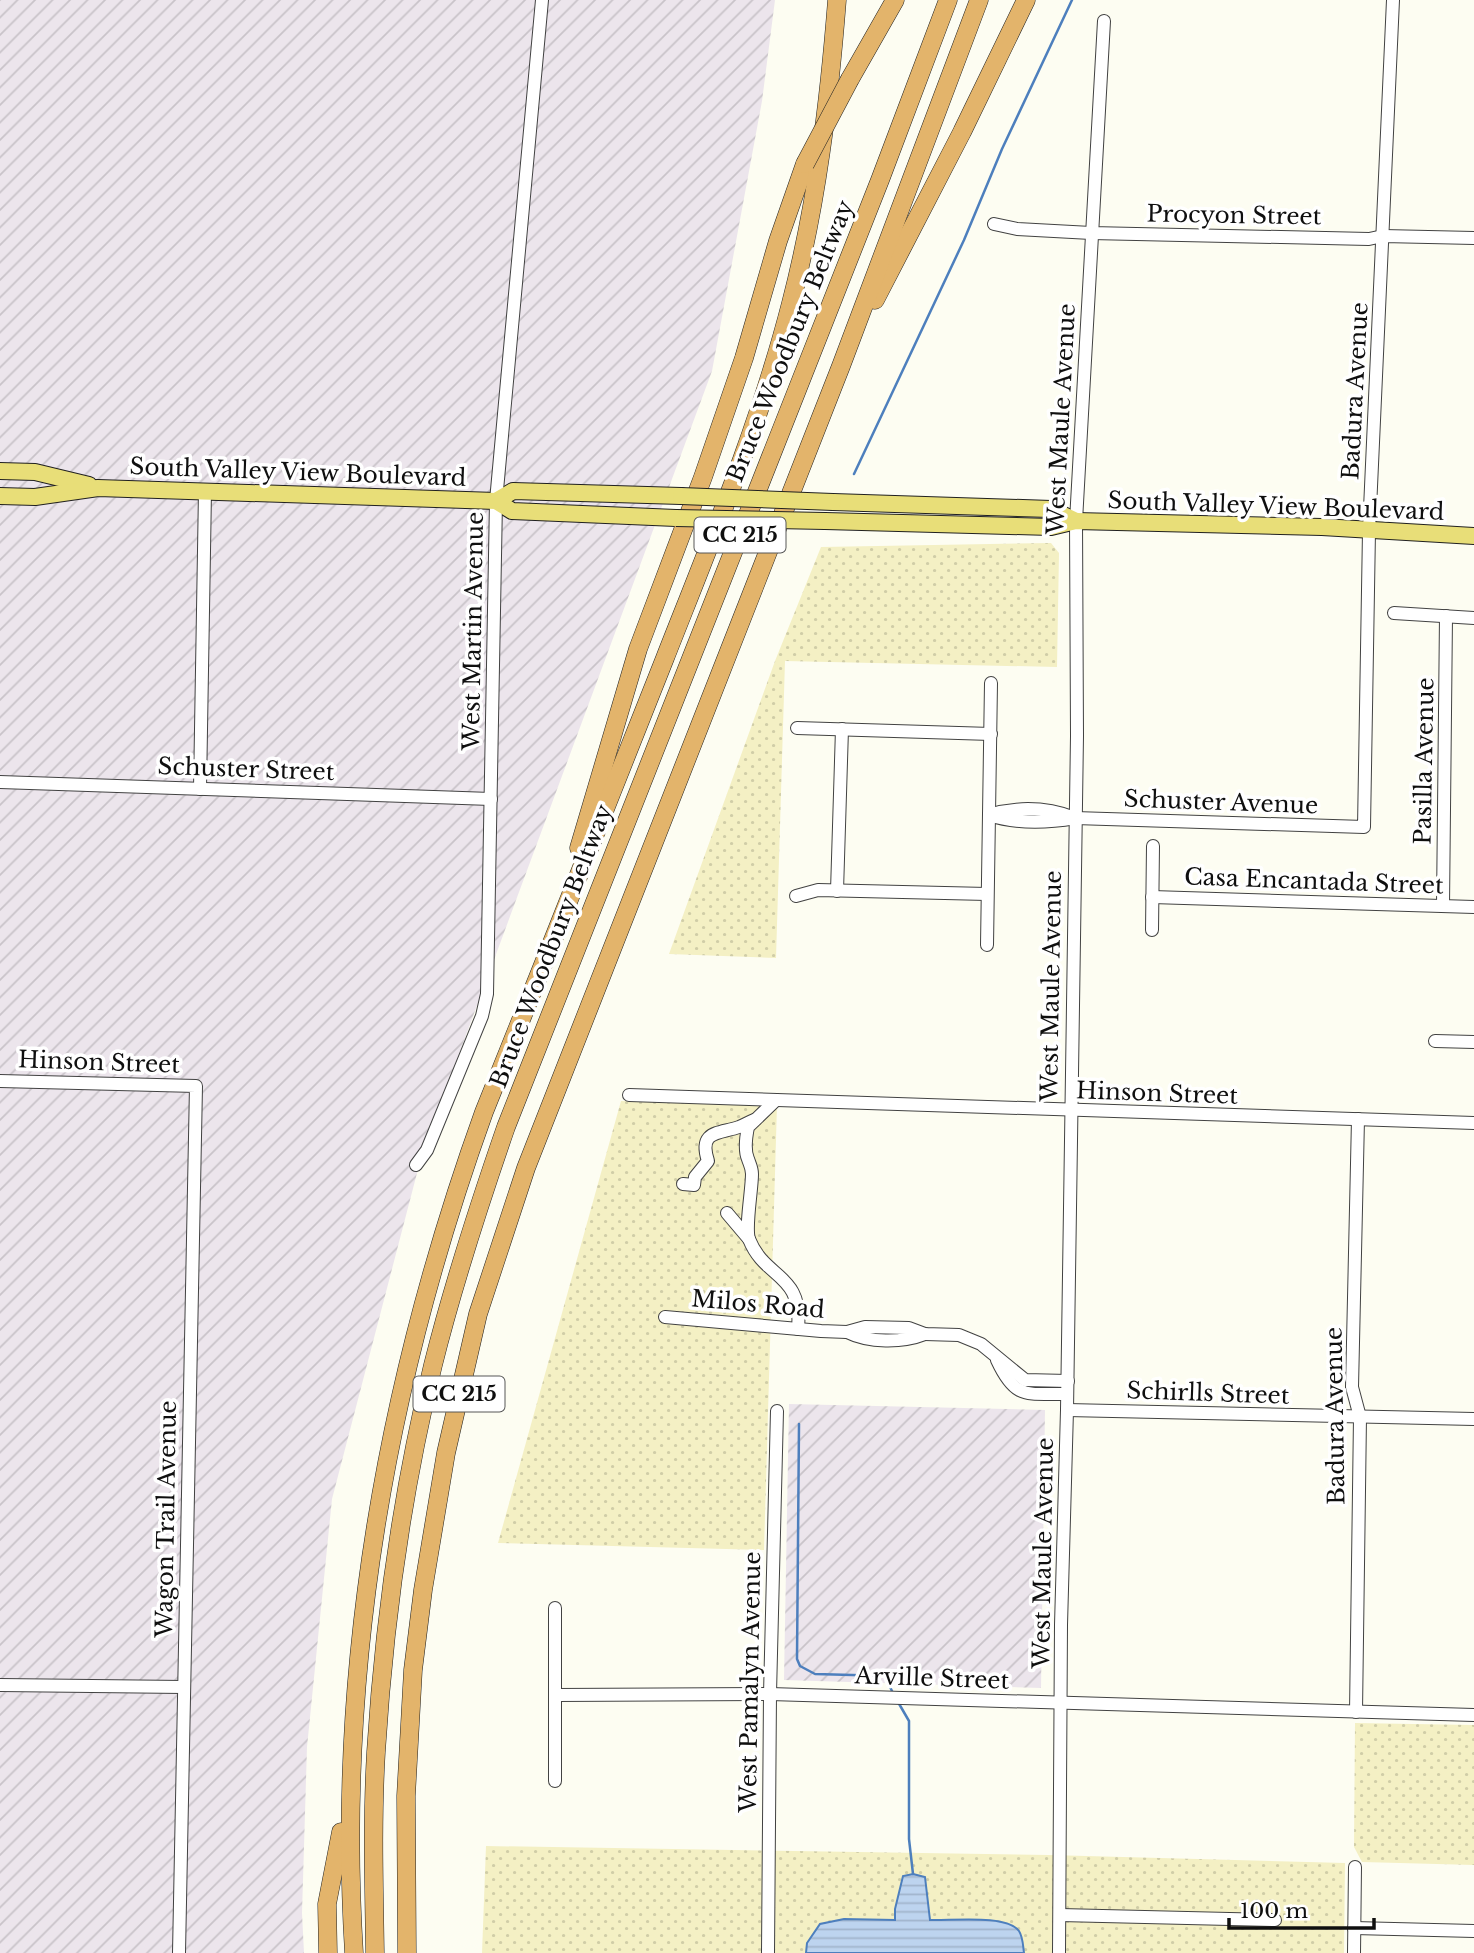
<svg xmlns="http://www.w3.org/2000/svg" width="1474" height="1953" viewBox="0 0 1474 1953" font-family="'Libre Baskerville',serif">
<defs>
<pattern id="industrial-furrows" width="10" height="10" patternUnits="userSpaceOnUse" patternTransform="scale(1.75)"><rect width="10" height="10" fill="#ece5ec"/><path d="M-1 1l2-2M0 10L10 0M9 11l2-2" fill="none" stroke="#c9c3c9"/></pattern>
<pattern id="sand-dots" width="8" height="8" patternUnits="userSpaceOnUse" patternTransform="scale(1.75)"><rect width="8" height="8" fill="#f4f0c4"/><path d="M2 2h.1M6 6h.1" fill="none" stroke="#d0cda7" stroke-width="1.8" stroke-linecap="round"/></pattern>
<pattern id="water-rules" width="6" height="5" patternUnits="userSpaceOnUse" patternTransform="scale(1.75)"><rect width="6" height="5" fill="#bdd4ef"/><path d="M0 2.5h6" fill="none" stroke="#a1b5cc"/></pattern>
</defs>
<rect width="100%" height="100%" fill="#fdfdf2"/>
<g fill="url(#industrial-furrows)">
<path d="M0,0H775L762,101L712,371L422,1154L332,1499L307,1747L302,1913L304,1953H0Z"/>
<path d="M789,1404L1045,1410L1041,1688L784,1680Z"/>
</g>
<g fill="url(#sand-dots)">
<path d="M1051,543L1059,553L1057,667L785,661L776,958L669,954L775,661L821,547Z"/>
<path d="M621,1101L777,1105L764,1550L498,1543Z"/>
<path d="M1355,1723L1474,1725V1865L1362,1862L1354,1847Z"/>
<path d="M486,1846L1049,1855L1345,1863L1344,1953H482Z"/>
</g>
<path fill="url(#water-rules)" stroke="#4d7fbd" stroke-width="2" d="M913,1874L925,1877L930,1920C950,1921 1007,1914 1019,1931C1023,1937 1023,1946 1024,1953H806L807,1943L820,1924L844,1919L895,1920V1909L903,1876Z"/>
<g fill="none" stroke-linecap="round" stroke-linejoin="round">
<g stroke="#4d7fbd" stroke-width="2.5">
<path d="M854,474L964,240L1002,149L1072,0"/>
<path d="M799,1424L797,1659L800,1666L815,1674L889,1676V1685L893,1693"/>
<path d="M898,1702L909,1721V1839L913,1874"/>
</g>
<defs>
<g id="minor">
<path d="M994,224L1017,229L1091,233L1369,239L1383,236L1474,238"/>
<path d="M1394,613L1474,618"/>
<path d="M797,728L991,734"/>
<path d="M0,782L491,799"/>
<path d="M200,789L205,491"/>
<path d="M989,815C1017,824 1046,823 1075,818L1364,827L1369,531L1393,0"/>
<path d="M989,815C1019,806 1046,807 1075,818"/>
<path d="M837,891L842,729"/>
<path d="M796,896L818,890L987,894"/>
<path d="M1152,897L1474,907"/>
<path d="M1443,906L1446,616"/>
<path d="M1152,930L1153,846"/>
<path d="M987,945L991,683"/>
<path d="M1435,1041L1474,1042"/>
<path d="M0,1081L196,1086L179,1953"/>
<path d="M629,1095L1474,1123"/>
<path d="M776,1100L748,1127C746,1137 744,1150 748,1159C750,1165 752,1168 752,1174C752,1190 745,1227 749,1239C765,1280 803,1272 798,1329"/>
<path d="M416,1165L427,1150L482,1016L487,994L496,501L542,0"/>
<path d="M683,1184L694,1185L695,1177L708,1161C698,1130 719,1134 739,1127C744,1125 749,1122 754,1120"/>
<path d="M727,1213L749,1239"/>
<path d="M665,1317L821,1331L847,1332L865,1327L909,1328L925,1334L959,1335L981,1344L1025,1380L1068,1381"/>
<path d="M847,1332C869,1343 902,1343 925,1334"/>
<path d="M997,1360C1016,1401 1027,1393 1067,1394"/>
<path d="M1067,1410L1474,1419"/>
<path d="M555,1608V1781"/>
<path d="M0,1685L184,1687"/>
<path d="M556,1695L770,1694L1474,1715"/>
<path d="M1356,1712L1360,1417L1352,1387L1358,1119"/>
<path d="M1060,1915L1275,1920"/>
<path d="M1354,1928L1474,1931"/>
<path d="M768,1953L770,1694L777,1411"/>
<path d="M1059,1953L1061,1625L1067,1410L1077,736L1076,521L1104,21"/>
<path d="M1354,1953L1355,1867"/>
</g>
<g id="major">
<path d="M0,471L35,472L89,485"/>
<path d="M0,496L35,497L98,488L496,501L512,511L676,518"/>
<path d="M496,501L513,491L681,496"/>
<path d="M833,502L1051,509L1076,521"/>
<path d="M825,521L1051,527L1076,521L1322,527L1474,536"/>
</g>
<g id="highway">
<path d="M850,79L895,0"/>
<path d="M875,300L962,132L1026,0"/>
<path d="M579,848L638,649L703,477L744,358L778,241L805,164"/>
<path d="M328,1953L327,1904L341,1832"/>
<path d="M354,1953C336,1667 387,1381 484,1112C545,961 605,809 665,658C711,541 760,424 791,303C817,203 829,102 837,0"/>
<path d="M375,1953C374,1886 372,1819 376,1752C384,1622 402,1492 433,1365C453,1285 479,1205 506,1127L880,180L948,0"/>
<path d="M407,1953L406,1796L413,1670L423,1590L446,1453L478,1314L526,1168L841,366L979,0"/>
</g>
</defs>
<use href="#minor" stroke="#424242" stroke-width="14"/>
<use href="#major" stroke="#202020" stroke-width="18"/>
<use href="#highway" stroke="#202020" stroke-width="19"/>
<use href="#minor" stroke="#fff" stroke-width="12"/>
<use href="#major" stroke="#e8de78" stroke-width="16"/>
<use href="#highway" stroke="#e3b46b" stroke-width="18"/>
<defs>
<g id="major-bridge">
<path d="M681,496L833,502"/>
<path d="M676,518L825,521"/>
</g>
<path id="highway-bridge" d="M805,164L850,79"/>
</defs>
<use href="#major-bridge" stroke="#202020" stroke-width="18" stroke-linecap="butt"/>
<use href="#highway-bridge" stroke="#202020" stroke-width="19" stroke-linecap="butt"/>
<use href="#major-bridge" stroke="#e8de78" stroke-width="16"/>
<use href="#highway-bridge" stroke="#e3b46b" stroke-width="18"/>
</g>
<g text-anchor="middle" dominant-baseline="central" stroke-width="7" stroke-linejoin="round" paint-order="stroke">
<g fill="#fff" stroke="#575757" stroke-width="2">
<rect x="694.5" y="517.5" width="91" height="35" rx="5"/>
<rect x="413.5" y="1376.5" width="91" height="35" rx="5"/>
</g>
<g font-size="21" font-weight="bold" fill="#0f0f0f">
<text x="740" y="535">CC 215</text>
<text x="459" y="1394">CC 215</text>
</g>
<g font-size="23" fill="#0f0f0f" stroke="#fff">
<text transform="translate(1234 215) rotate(1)">Procyon Street</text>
<text transform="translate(790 341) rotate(-68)">Bruce Woodbury Beltway</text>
<text transform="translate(1355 391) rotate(-87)">Badura Avenue</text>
<text transform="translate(1061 419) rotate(-87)">West Maule Avenue</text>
<text transform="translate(298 472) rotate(2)">South Valley View Boulevard</text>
<text transform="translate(1276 506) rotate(2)">South Valley View Boulevard</text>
<text transform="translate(473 631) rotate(-89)">West Martin Avenue</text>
<text transform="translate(1424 761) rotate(-89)">Pasilla Avenue</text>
<text transform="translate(246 769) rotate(2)">Schuster Street</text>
<text transform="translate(1221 802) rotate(2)">Schuster Avenue</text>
<text transform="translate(1314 881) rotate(2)">Casa Encantada Street</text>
<text transform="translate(551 946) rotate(-69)">Bruce Woodbury Beltway</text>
<text transform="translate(1051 986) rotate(-89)">West Maule Avenue</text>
<text transform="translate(99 1062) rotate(2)">Hinson Street</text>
<text transform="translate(1157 1093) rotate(2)">Hinson Street</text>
<text transform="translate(758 1304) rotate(5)">Milos Road</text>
<text transform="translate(1208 1393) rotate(2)">Schirlls Street</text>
<text transform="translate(1335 1416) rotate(-91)">Badura Avenue</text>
<text transform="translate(166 1519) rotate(-89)">Wagon Trail Avenue</text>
<text transform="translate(1043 1553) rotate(-89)">West Maule Avenue</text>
<text transform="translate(932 1678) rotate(2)">Arville Street</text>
<text transform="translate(750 1682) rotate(-89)">West Pamalyn Avenue</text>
</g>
</g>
<path d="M1229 1918v10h145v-10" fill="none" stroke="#0f0f0f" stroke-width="3.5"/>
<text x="1240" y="1918" font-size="21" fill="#0f0f0f" stroke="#ffffff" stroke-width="5" paint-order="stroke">100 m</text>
</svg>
